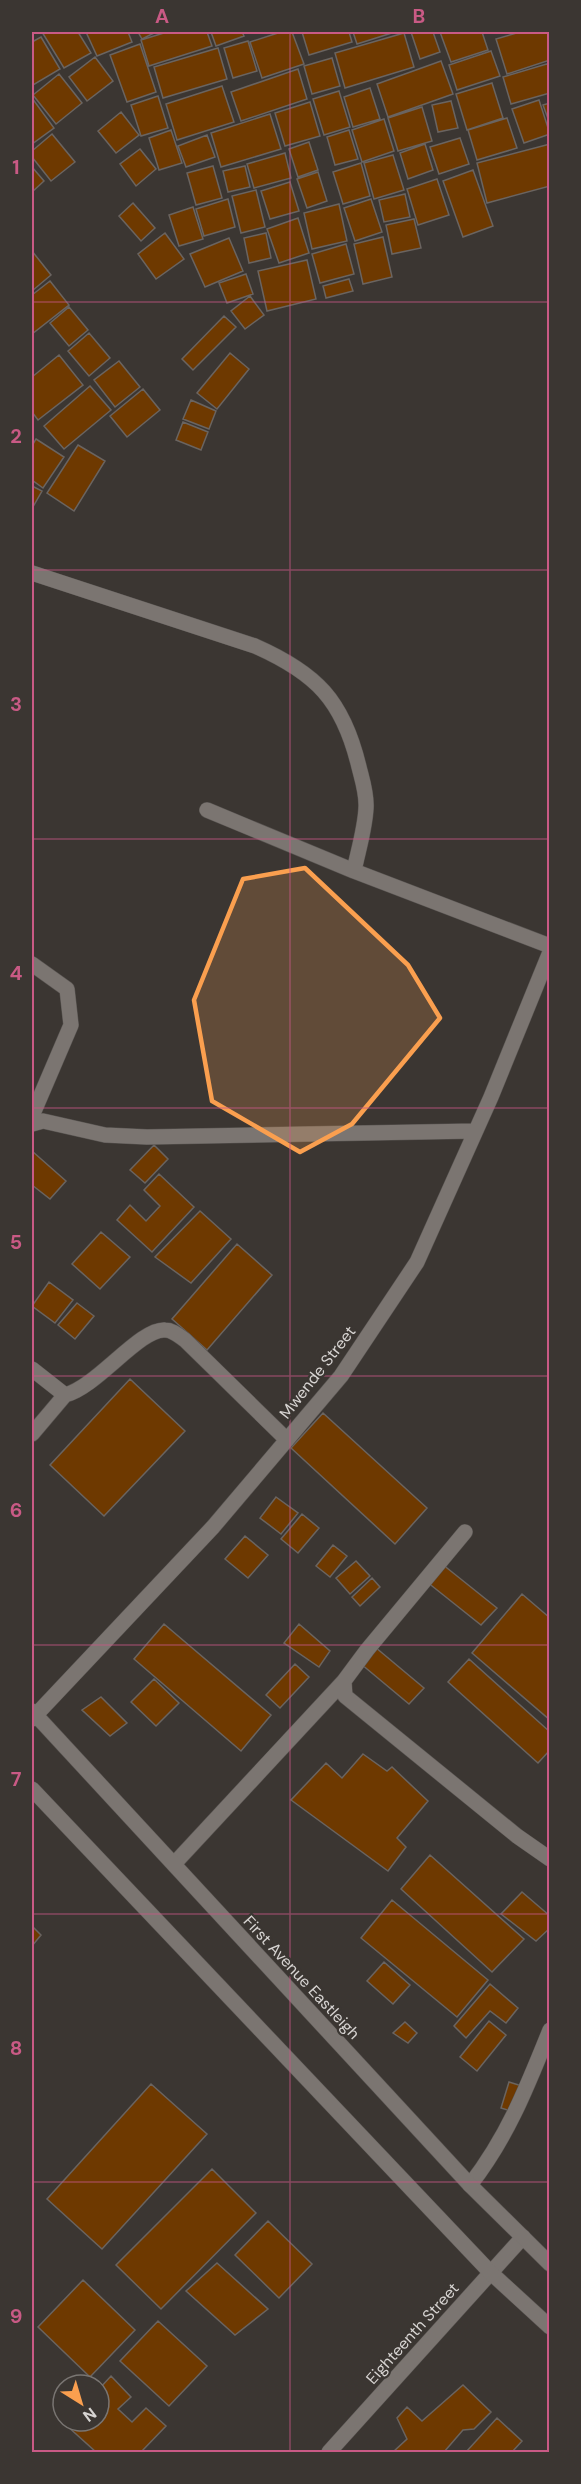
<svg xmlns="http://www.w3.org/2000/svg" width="581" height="2484" font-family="'DM Sans',sans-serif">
<rect width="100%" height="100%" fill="#3b3632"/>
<path fill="#6e3900" stroke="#6a6460" stroke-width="1.5" d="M 42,32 L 78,32 L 91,53 L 64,68 Z
M 86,32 L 128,32 L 132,42 L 97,56 Z
M 138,32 L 156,32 L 142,39 Z
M 167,32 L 207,32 L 212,46 L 149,66 L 141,40 Z
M 211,32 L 242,32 L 244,36 L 216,46 Z
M 281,32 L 292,32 L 304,64 L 262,78 L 250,42 Z
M 302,32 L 349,32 L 352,42 L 309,55 Z
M 353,32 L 395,32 L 357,44 Z
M 411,32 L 433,32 L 440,52 L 420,59 Z
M 440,32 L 482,32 L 488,50 L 451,62 Z
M 520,32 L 550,32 L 550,60 L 507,74 L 496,39 Z
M 404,33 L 414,67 L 345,88 L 335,53 Z
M 41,37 L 60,69 L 33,85 L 32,42 Z
M 248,41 L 257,71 L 233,78 L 224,48 Z
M 140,44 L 156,92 L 127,102 L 110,55 Z
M 218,48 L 227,79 L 163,98 L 154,67 Z
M 491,51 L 500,76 L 457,90 L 449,65 Z
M 95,57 L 113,81 L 87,101 L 69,77 Z
M 332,58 L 340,86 L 312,94 L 304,66 Z
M 441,61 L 453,94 L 388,117 L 377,84 Z
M 550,63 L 550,93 L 511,104 L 503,77 Z
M 298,69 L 307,99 L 241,121 L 231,92 Z
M 59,74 L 82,103 L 56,124 L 33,95 Z
M 492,83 L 503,118 L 467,130 L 456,94 Z
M 222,86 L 234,122 L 177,140 L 166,104 Z
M 370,88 L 380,119 L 353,127 L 344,97 Z
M 339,91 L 350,127 L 324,135 L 313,99 Z
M 158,96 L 168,128 L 141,136 L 131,105 Z
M 32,98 L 54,128 L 32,144 Z
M 539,100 L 550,134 L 524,143 L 512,109 Z
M 451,101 L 458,128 L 438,132 L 432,105 Z
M 310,102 L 320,136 L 285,146 L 275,113 Z
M 550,103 L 550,124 L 543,105 Z
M 422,107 L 432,141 L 398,151 L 388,118 Z
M 121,112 L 139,135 L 116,153 L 98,131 Z
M 270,114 L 281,149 L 221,167 L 211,133 Z
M 507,118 L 517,148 L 477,160 L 468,130 Z
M 384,119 L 394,151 L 362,162 L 352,130 Z
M 171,130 L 182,163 L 159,170 L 149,138 Z
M 349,130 L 358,159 L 335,165 L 327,137 Z
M 52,134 L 75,162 L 51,181 L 32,157 L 32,151 Z
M 207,135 L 215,157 L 186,167 L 178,146 Z
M 460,138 L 469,164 L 439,174 L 430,147 Z
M 309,142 L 318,170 L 298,177 L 289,149 Z
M 425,144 L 433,170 L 408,179 L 400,153 Z
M 550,144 L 550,186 L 487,203 L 477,163 Z
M 140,149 L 156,169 L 136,186 L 120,164 Z
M 285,153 L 291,178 L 254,188 L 247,164 Z
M 393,155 L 404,190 L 374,199 L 364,163 Z
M 361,163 L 370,196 L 343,204 L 333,172 Z
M 213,166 L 222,198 L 196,205 L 187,173 Z
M 245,166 L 250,187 L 228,192 L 223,171 Z
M 32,167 L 44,181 L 32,192 Z
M 473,170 L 493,226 L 463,237 L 443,181 Z
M 318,172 L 327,201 L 307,208 L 297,179 Z
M 437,179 L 449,215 L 418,225 L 407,189 Z
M 290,182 L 299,211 L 270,219 L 261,191 Z
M 256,190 L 265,227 L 241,233 L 232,196 Z
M 405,194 L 410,217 L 384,222 L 379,200 Z
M 228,199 L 235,227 L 204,236 L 196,209 Z
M 371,199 L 382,232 L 355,241 L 344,208 Z
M 133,203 L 155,228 L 141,241 L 119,216 Z
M 339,204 L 347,241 L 312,249 L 304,213 Z
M 193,207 L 203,239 L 179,246 L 169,215 Z
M 298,218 L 309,253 L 279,263 L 267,229 Z
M 414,219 L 421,248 L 392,254 L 386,225 Z
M 165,233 L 184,259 L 156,279 L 138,254 Z
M 266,233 L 271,258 L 249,263 L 244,238 Z
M 383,237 L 392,277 L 363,284 L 354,244 Z
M 229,238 L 243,271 L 205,287 L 190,254 Z
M 346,244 L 354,274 L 320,283 L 312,254 Z
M 32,251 L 51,275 L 32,291 Z
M 307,260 L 316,299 L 267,311 L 258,271 Z
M 246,274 L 253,294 L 227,303 L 219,283 Z
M 349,279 L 353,291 L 326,298 L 323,286 Z
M 50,281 L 69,305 L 32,334 L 32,295 Z
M 250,296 L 264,315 L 245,329 L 231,311 Z
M 69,307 L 88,330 L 69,346 L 50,323 Z
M 224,316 L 236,327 L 193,370 L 182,359 Z
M 89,333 L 110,358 L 89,376 L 68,351 Z
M 230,353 L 249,369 L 217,409 L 197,393 Z
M 59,355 L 83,385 L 38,420 L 32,412 L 32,377 Z
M 119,361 L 140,387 L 115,407 L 94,380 Z
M 90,386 L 111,410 L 64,449 L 44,426 Z
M 143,389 L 160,410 L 127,437 L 110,416 Z
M 191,400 L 216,411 L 209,429 L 183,419 Z
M 183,422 L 208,432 L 201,450 L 176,440 Z
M 36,439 L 64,457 L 43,488 L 32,480 L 32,446 Z
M 78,445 L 105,461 L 74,511 L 47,493 Z
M 32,486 L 42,491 L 34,505 L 32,503 Z
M 154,1145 L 168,1159 L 145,1183 L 130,1170 Z
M 32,1151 L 66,1181 L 50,1199 L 32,1185 Z
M 159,1174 L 194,1207 L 152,1252 L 117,1220 L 130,1205 L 146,1221 L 160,1206 L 144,1190 Z
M 200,1211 L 231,1239 L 191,1283 L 155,1257 Z
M 101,1232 L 130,1257 L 100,1289 L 72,1264 Z
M 237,1244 L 272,1275 L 207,1350 L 172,1319 Z
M 49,1282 L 73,1300 L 55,1323 L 32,1306 Z
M 77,1303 L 94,1316 L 75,1339 L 58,1325 Z
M 130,1379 L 185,1431 L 104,1516 L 50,1465 Z
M 323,1413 L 427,1508 L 395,1544 L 291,1448 Z
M 276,1497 L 298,1513 L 281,1534 L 260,1518 Z
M 302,1514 L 319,1528 L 298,1553 L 281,1539 Z
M 245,1536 L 268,1555 L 248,1578 L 225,1559 Z
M 333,1545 L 347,1556 L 330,1577 L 316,1566 Z
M 356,1561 L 370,1576 L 350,1594 L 336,1578 Z
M 442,1564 L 497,1608 L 481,1625 L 427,1582 Z
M 372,1578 L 380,1587 L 360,1606 L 352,1597 Z
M 522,1594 L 550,1618 L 550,1720 L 472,1653 Z
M 164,1624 L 271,1715 L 241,1751 L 134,1659 Z
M 299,1624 L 330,1651 L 319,1667 L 284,1643 Z
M 375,1647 L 424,1688 L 409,1704 L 361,1664 Z
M 469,1659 L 550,1732 L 550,1750 L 538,1763 L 448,1682 Z
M 295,1664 L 309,1677 L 280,1708 L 266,1695 Z
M 154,1679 L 179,1703 L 156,1726 L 131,1702 Z
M 101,1697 L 127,1723 L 110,1736 L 82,1710 Z
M 363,1754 L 387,1771 L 392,1767 L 428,1801 L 397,1838 L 406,1847 L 388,1871 L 291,1800 L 326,1763 L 342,1778 Z
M 430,1855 L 524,1939 L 492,1972 L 401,1889 Z
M 522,1892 L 550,1916 L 550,1928 L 536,1941 L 501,1914 Z
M 392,1900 L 488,1980 L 457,2017 L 361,1938 Z
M 32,1926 L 41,1935 L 32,1946 Z
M 384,1962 L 410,1985 L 393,2004 L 367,1981 Z
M 490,1984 L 518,2008 L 506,2023 L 490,2011 L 466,2038 L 454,2026 Z
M 489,2021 L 506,2035 L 477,2071 L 460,2057 Z
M 405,2022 L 417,2033 L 408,2043 L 393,2033 Z
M 509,2082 L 522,2086 L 514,2112 L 501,2108 Z
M 151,2084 L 207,2134 L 102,2249 L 47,2199 Z
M 212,2169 L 256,2213 L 161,2309 L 116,2265 Z
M 268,2221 L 312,2264 L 279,2298 L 235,2255 Z
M 217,2263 L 268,2309 L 235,2335 L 186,2291 Z
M 83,2280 L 135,2330 L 90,2377 L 38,2327 Z
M 158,2321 L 207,2366 L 169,2406 L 120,2361 Z
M 111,2376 L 131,2397 L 118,2409 L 132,2422 L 146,2408 L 166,2426 L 141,2452 L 96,2452 L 66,2425 L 70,2421 L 99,2421 L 99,2389 Z
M 463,2385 L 491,2412 L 474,2429 L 463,2430 L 444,2452 L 393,2452 L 407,2439 L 397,2418 L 407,2407 L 422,2421 Z
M 497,2418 L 522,2441 L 512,2452 L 466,2452 Z"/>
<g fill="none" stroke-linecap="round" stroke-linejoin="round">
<g stroke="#585451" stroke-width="16">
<path id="street" d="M 32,573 L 255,646 C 316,673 343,700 359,767 C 362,779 367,794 366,808 C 365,829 358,851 354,871
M 207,810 L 354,871 L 550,946
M 32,964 L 67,989 L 71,1025 L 32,1116
M 32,1124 L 43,1121 L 105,1135 L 147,1137 L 475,1131
M 32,1369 L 65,1395 C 97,1387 140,1328 165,1330 C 173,1330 179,1336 185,1340 L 287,1440
M 32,1434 L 65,1395
M 465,1532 L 367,1650 L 344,1681 L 345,1696 L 517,1836 L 550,1859
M 32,1719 L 213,1527 L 341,1376 L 417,1262 L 491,1097 L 550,952
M 174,1864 L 344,1681
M 470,2185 C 508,2136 527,2087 550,2030
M 329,2452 L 523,2237"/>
</g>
<g stroke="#585451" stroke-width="16">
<path id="secondary" d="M 32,1711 L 470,2185 L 550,2264
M 32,1789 L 490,2272 L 550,2327"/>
</g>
<use href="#street" stroke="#7b7571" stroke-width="15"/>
<use href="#secondary" stroke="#7b7571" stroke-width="15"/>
</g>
<path fill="#fa9f4f" fill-opacity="0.2" stroke="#fa9f4f" stroke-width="4.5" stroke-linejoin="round" d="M 305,868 L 408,965 L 440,1018 L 352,1124 L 300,1152 L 212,1101 L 194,1000 L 243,879 Z"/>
<path fill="none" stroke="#c95a85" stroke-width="1.5" stroke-opacity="0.55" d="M 290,32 L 290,2452M 32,302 L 550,302M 32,570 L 550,570M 32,839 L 550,839M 32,1108 L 550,1108M 32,1376 L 550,1376M 32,1645 L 550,1645M 32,1914 L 550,1914M 32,2182 L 550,2182"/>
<g text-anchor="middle" stroke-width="4.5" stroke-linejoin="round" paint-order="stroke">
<g font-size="16" fill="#d7d4d2" stroke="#3b3632">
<text transform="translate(317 1372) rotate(-52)" y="6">Mwende Street</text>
<text transform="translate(302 1977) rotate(47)" y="6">First Avenue Eastleigh</text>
<text transform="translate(412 2333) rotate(-48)" y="6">Eighteenth Street</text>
</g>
</g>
<rect width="581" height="2484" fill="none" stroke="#3b3632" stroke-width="66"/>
<g transform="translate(81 2403) rotate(143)"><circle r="28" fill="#3b3632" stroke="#797572" stroke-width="1.5"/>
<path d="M0-4.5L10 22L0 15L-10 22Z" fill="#fa9f4f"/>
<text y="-9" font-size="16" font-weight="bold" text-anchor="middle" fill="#d7d4d2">N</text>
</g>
<rect x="33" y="33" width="515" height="2418" fill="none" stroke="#c95a85" stroke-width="2"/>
<g font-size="20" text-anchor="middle" font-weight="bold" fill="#c95a85">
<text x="162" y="23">A</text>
<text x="419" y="23">B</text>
<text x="16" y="174">1</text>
<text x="16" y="443">2</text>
<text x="16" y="711">3</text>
<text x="16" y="980">4</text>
<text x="16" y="1249">5</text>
<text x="16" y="1517">6</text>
<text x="16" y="1786">7</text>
<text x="16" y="2055">8</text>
<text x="16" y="2323">9</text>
</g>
</svg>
